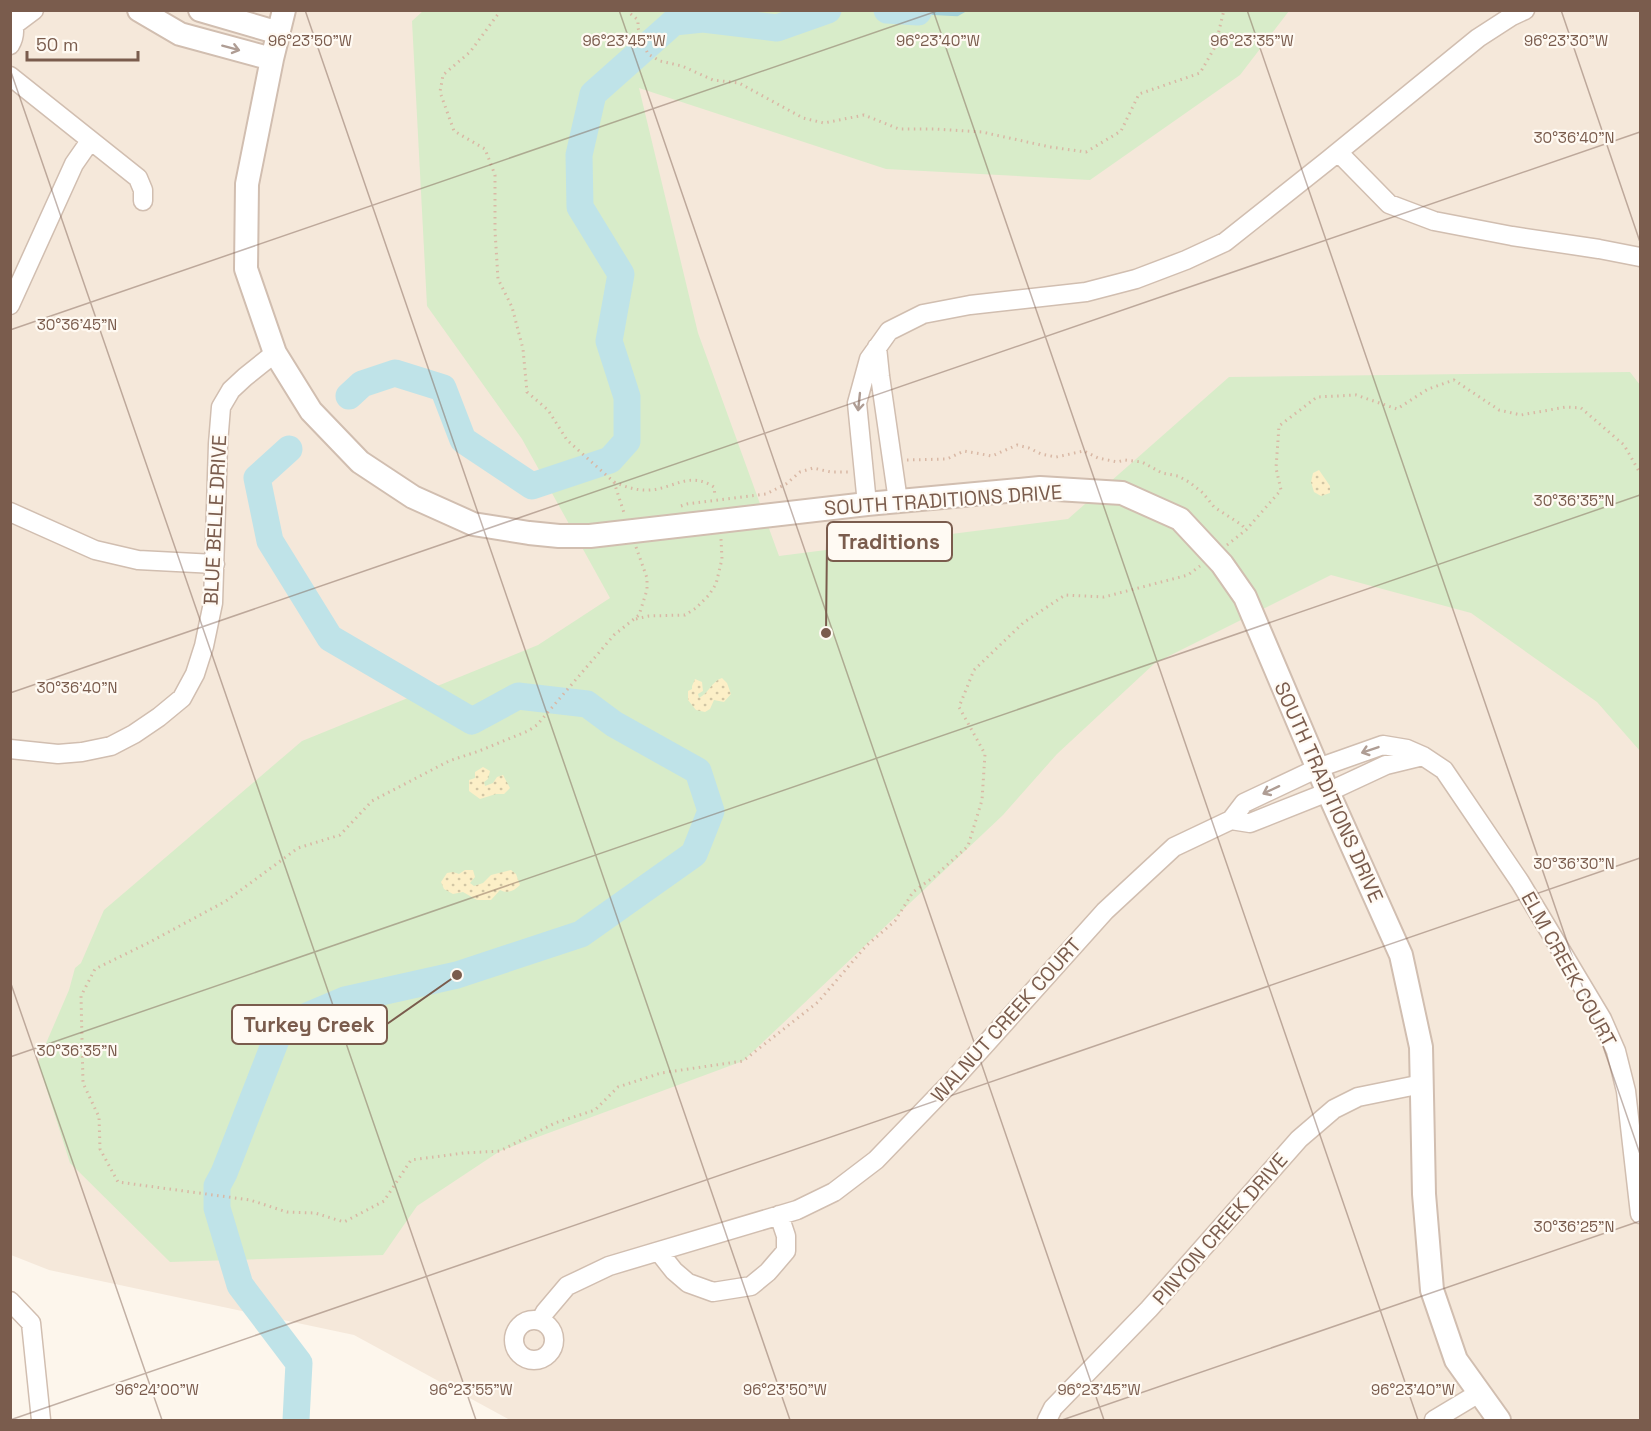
<svg xmlns="http://www.w3.org/2000/svg" width="1651" height="1431" font-family="'Space Grotesk',sans-serif">
<defs>
<pattern id="sand-dots" width="8" height="8" patternUnits="userSpaceOnUse" patternTransform="scale(1.5)"><rect width="8" height="8" fill="#fcefc7"/><path d="M2 2h.1M6 6h.1" fill="none" stroke="#d1c5a4" stroke-width="1.8" stroke-linecap="round"/></pattern>
</defs>
<rect width="100%" height="100%" fill="#fdf6ec"/>
<path fill="#f5e8da" d="M 10,11 L 1640,11 L 1640,1420 L 510,1420 L 354,1335 L 49,1270 L 11,1255 Z"/>
<path fill="#d8ecc9" d="M 423,11 L 1289,11 L 1240,75 L 1090,180 L 886,169 L 639,88 L 698,333 L 779,556 L 1068,519 L 1229,377 L 1630,372 L 1640,385 L 1640,751 L 1597,702 L 1471,613 L 1331,575 L 1155,663 L 1057,754 L 1003,815 L 743,1061 L 500,1151 L 417,1206 L 383,1255 L 170,1262 L 70,1163 L 38,1062 L 69,990 L 75,968 L 81,963 L 104,910 L 302,741 L 538,645 L 610,598 L 522,439 L 427,306 L 412,21 Z"/>
<path fill="url(#sand-dots)" d="M 1319,470 L 1330,486 L 1330,493 L 1321,496 L 1314,492 L 1311,482 L 1313,473 Z
M 722,678 L 727,683 L 731,694 L 724,702 L 714,700 L 710,709 L 705,712 L 696,710 L 688,700 L 688,691 L 692,689 L 692,686 L 695,679 L 702,682 L 703,691 L 698,694 L 699,698 C 709,693 712,681 722,678 Z
M 483,767 L 490,771 L 488,779 L 484,782 L 485,786 L 493,783 L 497,777 L 503,775 L 510,788 L 504,794 L 496,794 L 480,799 L 469,791 L 469,780 L 475,778 L 475,772 Z
M 465,870 L 473,870 L 475,877 L 470,883 L 474,886 L 483,883 L 491,875 L 511,870 L 516,874 L 520,885 C 514,891 508,894 500,890 L 491,900 L 477,900 L 463,892 L 453,894 L 444,889 L 441,882 L 447,873 L 453,872 L 459,874 Z"/>
<g fill="none" stroke-linecap="round" stroke-linejoin="round">
<path stroke="#a5d3da" stroke-width="4.5" d="M 918,12 L 957,14 L 964,10"/>
<path stroke="#bfe3e8" stroke-width="27" d="M 887,10 L 918,12 L 919,10
M 349,396 L 362,384 L 395,373 L 443,388 L 463,440 L 532,486 L 610,460 L 627,441 L 627,397 L 609,341 L 621,274 L 580,207 L 579,155 L 593,94 L 674,22 L 703,19 L 777,28 L 828,10
M 289,449 L 257,478 L 270,541 L 330,638 L 472,721 L 518,696 L 587,704 L 614,724 L 698,771 L 711,811 L 694,854 L 581,934 L 457,975 L 345,1000 L 281,1027 L 224,1173 L 217,1186 L 217,1208 L 240,1285 L 299,1363 L 296,1420"/>
<g stroke="#d1beb0" stroke-width="21">
<path id="minor" d="M 10,16 C 15,26 16,35 10,45
M 14,25 L 34,10
M 10,76 L 138,178 L 143,190 L 143,201
M 1338,152 L 1389,204 L 1434,221 L 1512,236 L 1599,249 L 1640,257
M 10,305 L 74,164 L 90,141
M 877,347 L 880,376 L 898,501
M 867,504 L 857,403 L 869,359 L 889,331 L 923,314 L 970,305 L 1086,292 L 1136,279 L 1186,260 L 1225,242 L 1327,161 L 1478,38 L 1512,16 L 1525,10
M 10,512 L 95,550 L 138,560 L 215,564
M 10,749 L 58,754 L 82,752 L 111,746 L 134,734 L 159,717 L 182,698 L 195,674 L 204,646 L 213,603 L 218,444 L 221,407 L 231,390 L 245,377 L 275,353
M 1231,820 L 1250,823 L 1328,792 L 1386,765 L 1423,756
M 659,1252 L 674,1271 L 688,1283 L 713,1292 L 751,1286 L 768,1272 L 786,1251 L 786,1236 L 779,1215
M 10,1301 L 31,1323 L 41,1420
M514 1340a20 20 0 1 1 40 0a20 20 0 1 1-40 0Z
M 540,1321 L 545,1312 L 567,1286 L 609,1266 L 797,1210 L 834,1192 L 876,1160 L 956,1077 L 1105,911 L 1174,847 L 1231,820 L 1244,803 L 1318,768 L 1383,745 L 1407,749 L 1423,756 L 1444,770 L 1520,882 L 1602,1019 L 1616,1051 L 1626,1091 L 1640,1214
M 1047,1420 L 1053,1408 L 1149,1309 L 1299,1139 L 1334,1109 L 1358,1097 L 1422,1084
M 1434,1420 L 1479,1393"/>
</g>
<g stroke="#d1beb0" stroke-width="26">
<path id="tertiary" d="M 139,10 L 180,34 L 272,59
M 200,10 L 279,33
M 284,10 L 272,59 L 247,184 L 246,269 L 275,353 L 311,411 L 360,462 L 413,497 L 473,524 L 529,533 L 559,536 L 590,536 L 867,504 L 1040,488 L 1122,493 L 1180,519 L 1222,564 L 1245,597 L 1324,783 L 1401,955 L 1421,1047 L 1424,1194 L 1432,1290 L 1456,1360 L 1499,1420"/>
</g>
<path stroke="#d9b8a5" stroke-width="3" stroke-dasharray="1.5 4.5" stroke-linecap="butt" d="M 501,10 L 470,52 L 443,75 L 440,92 L 454,131 L 485,149 L 495,175 L 495,231 L 498,279 L 512,307 L 523,349 L 527,392 L 548,410 L 567,440 L 614,482 L 625,516
M 626,10 L 638,20 L 638,28 L 643,43 L 648,54 L 660,61 L 682,66 L 713,80 L 739,83 L 803,118 L 824,123 L 864,115 L 899,129 L 934,129 L 982,132 L 1050,147 L 1086,152 L 1121,131 L 1139,94 L 1200,73 L 1215,47 L 1224,10
M 907,460 L 947,459 L 964,451 L 992,456 L 1017,445 L 1029,448 L 1041,454 L 1056,457 L 1084,451 L 1098,458 L 1117,462 L 1125,460 L 1142,462 L 1162,473 L 1178,476 L 1189,482 L 1203,493 L 1214,507 L 1242,525 L 1246,530
M 614,482 C 626,487 637,491 650,490 C 675,488 689,471 714,487 L 715,496
M 681,506 L 687,504 L 766,494 L 786,484 L 800,472 L 813,468 L 831,472 L 848,472
M 1227,545 L 1246,530 L 1281,490 L 1276,468 L 1279,426 L 1317,397 L 1356,395 L 1397,409 L 1428,389 L 1454,380 L 1499,410 L 1521,415 L 1566,407 L 1581,408 L 1624,445 L 1640,473
M 636,547 L 647,578 L 647,590 L 639,615 L 614,635 L 537,725 L 528,731 L 479,751 L 449,761 L 372,801 L 340,835 L 298,848 L 226,901 L 150,942 L 95,969 L 81,996 L 83,1083 L 99,1117 L 100,1149 L 118,1182 L 250,1200 L 287,1212 L 315,1213 L 344,1222 L 384,1201 L 411,1160 L 464,1153 L 500,1151 L 555,1123 L 595,1110 L 618,1087 L 661,1073 L 743,1061 L 818,1002 L 866,946 L 895,921 L 913,892 L 935,876 L 968,846 L 982,800 L 985,754 L 959,707 L 974,670 L 1023,623 L 1065,595 L 1104,597 L 1188,575 L 1200,566
M 636,619 L 649,616 L 685,615 L 696,608 L 709,595 L 716,584 L 722,559 L 721,539"/>
<use href="#minor" stroke="#fff" stroke-width="18"/>
<use href="#tertiary" stroke="#fff" stroke-width="22"/>
</g>
<defs><path id="oneway-shaft" d="M-6 0H5M1.5-3L5.5 0L1.5 3" fill="none" stroke-width="1.6" stroke-linecap="round" stroke-linejoin="round" transform="scale(1.5)"/></defs>
<g stroke="#af9d94">
<use href="#oneway-shaft" transform="translate(231 48) rotate(15)"/>
<use href="#oneway-shaft" transform="translate(859 402) rotate(96)"/>
<use href="#oneway-shaft" transform="translate(1370 750) rotate(161)"/>
<use href="#oneway-shaft" transform="translate(1271 790) rotate(155)"/>
</g>
<path fill="none" stroke="#7a5c4d" stroke-width="1.5" stroke-opacity="0.45" d="M 305,10 L 790,1420M 619,10 L 1104,1420M 933,10 L 1418,1420M 1247,10 L 1640,1154M 1561,10 L 1640,242M 10,69 L 476,1420M 10,330 L 940,10M 10,693 L 1640,132M 10,981 L 162,1420M 10,1057 L 1640,495M 10,1420 L 1640,858M 1062,1420 L 1640,1221"/>
<g text-anchor="middle" stroke-width="4.5" stroke-linejoin="round" paint-order="stroke">
<g font-size="20" fill="#7a5c4d" stroke="#fffaf3">
<text transform="translate(943 500) rotate(-4)" y="7">SOUTH TRADITIONS DRIVE</text>
<text transform="translate(215 520) rotate(-87)" y="7">BLUE BELLE DRIVE</text>
<text transform="translate(1329 792) rotate(66)" y="7">SOUTH TRADITIONS DRIVE</text>
<text transform="translate(1569 969) rotate(61)" y="7">ELM CREEK COURT</text>
<text transform="translate(1006 1020) rotate(-48)" y="7">WALNUT CREEK COURT</text>
<text transform="translate(1220 1229) rotate(-49)" y="7">PINYON CREEK DRIVE</text>
</g>
</g>
<g font-size="15" text-anchor="middle" fill="#7a5c4d" stroke="#fffaf3" stroke-width="4.5" stroke-linejoin="round" paint-order="stroke">
<text x="310" y="46">96°23'50"W</text>
<text x="624" y="46">96°23'45"W</text>
<text x="938" y="46">96°23'40"W</text>
<text x="1252" y="46">96°23'35"W</text>
<text x="1566" y="46">96°23'30"W</text>
<text x="1574" y="143">30°36'40"N</text>
<text x="77" y="330">30°36'45"N</text>
<text x="1574" y="506">30°36'35"N</text>
<text x="77" y="693">30°36'40"N</text>
<text x="1574" y="869">30°36'30"N</text>
<text x="77" y="1056">30°36'35"N</text>
<text x="1574" y="1232">30°36'25"N</text>
<text x="157" y="1395">96°24'00"W</text>
<text x="471" y="1395">96°23'55"W</text>
<text x="785" y="1395">96°23'50"W</text>
<text x="1099" y="1395">96°23'45"W</text>
<text x="1413" y="1395">96°23'40"W</text>
</g>
<path fill="none" stroke="#7a5c4d" stroke-width="2" d="M826 633L827 542M457 975L387 1024"/>
<g fill="#7a5c4d" stroke="#fffaf3" stroke-width="2">
<circle cx="826" cy="633" r="6"/>
<circle cx="457" cy="975" r="6"/>
</g>
<g fill="#fffaf3" stroke="#7a5c4d" stroke-width="2">
<rect x="827" y="522" width="125" height="39" rx="6"/>
<rect x="232" y="1005" width="155" height="39" rx="6"/>
</g>
<g font-size="21" text-anchor="middle" font-weight="bold" fill="#7a5c4d">
<text x="889" y="549">Traditions</text>
<text x="309" y="1032">Turkey Creek</text>
</g>
<rect width="1651" height="1431" fill="none" stroke="#7a5c4d" stroke-width="24"/>
<path d="M27 51v9h111v-9" fill="none" stroke="#7a5c4d" stroke-width="3"/>
<text x="36" y="51" font-size="18" fill="#7a5c4d" stroke="#fffaf3" stroke-width="4.5" paint-order="stroke">50 m</text>
</svg>
